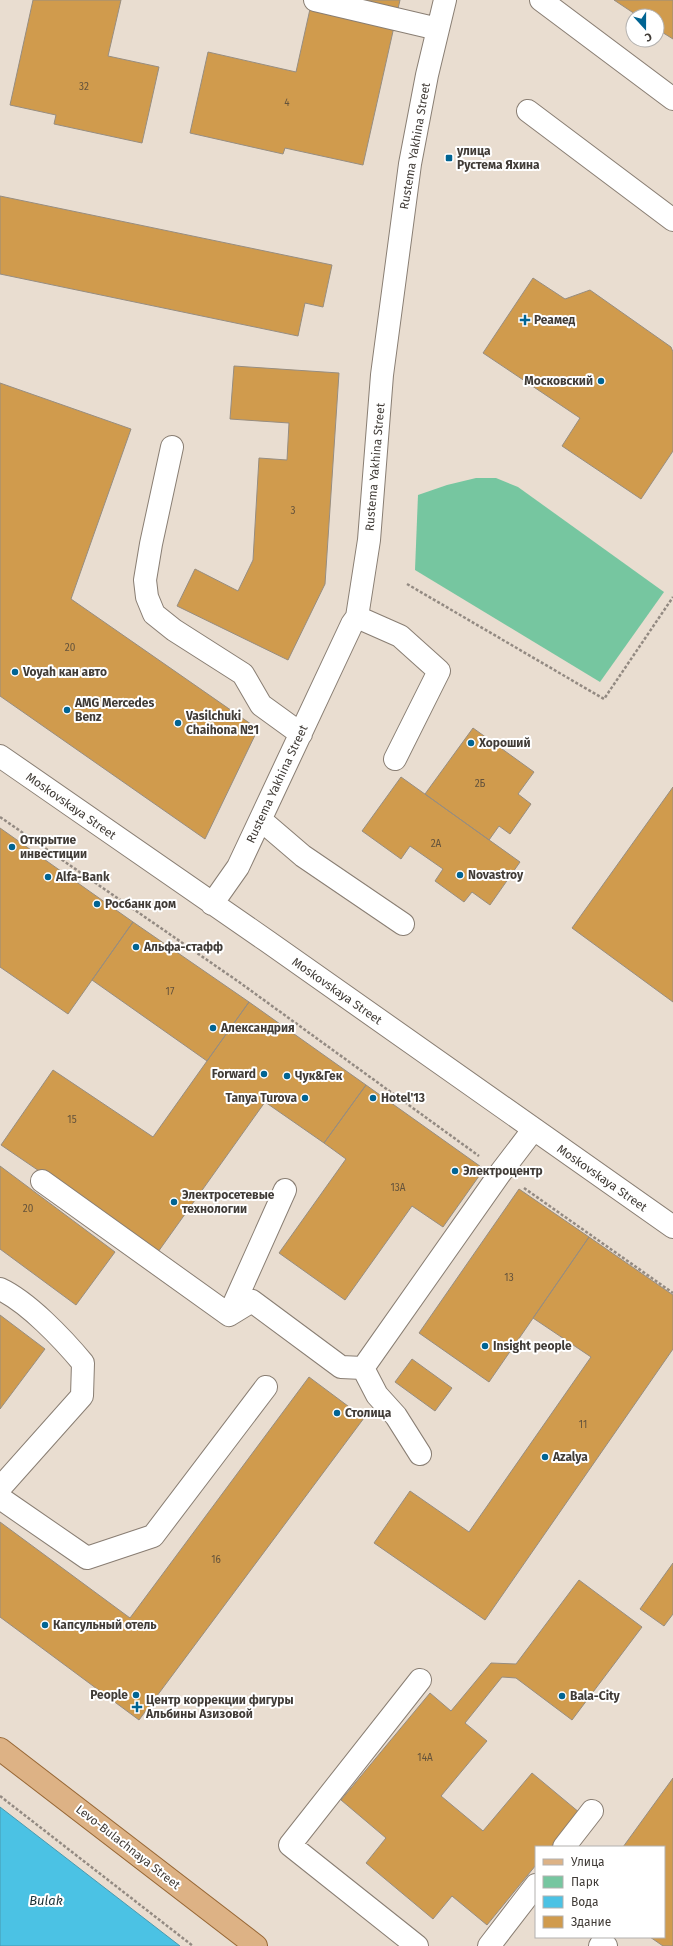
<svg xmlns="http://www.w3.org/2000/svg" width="673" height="1946" font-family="'Fira Sans',sans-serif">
<rect width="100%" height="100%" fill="#e9ddd0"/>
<path fill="#76c6a0" d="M 476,478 L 496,478 L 518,487 L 664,592 L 600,682 L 415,570 L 418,495 L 447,485 Z"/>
<path fill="#4bc2e4" stroke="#489ab0" d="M 0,1807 L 180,1946 L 0,1946 Z"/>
<path fill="#d09b4d" stroke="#978d80" d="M 33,0 L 121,0 L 108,56 L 159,67 L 142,143 L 54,124 L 56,115 L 10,105 Z
M 312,0 L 400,0 L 363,165 L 285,148 L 283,154 L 190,133 L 208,52 L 296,72 Z
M 614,0 L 673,0 L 673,39 L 657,29 L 657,16 L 638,16 Z
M 0,196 L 332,265 L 323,307 L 305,303 L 298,336 L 0,274 Z
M 533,278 L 565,299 L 590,290 L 671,347 L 673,352 L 673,451 L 641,499 L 562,446 L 580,418 L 483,353 Z
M 234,366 L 339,373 L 325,584 L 288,660 L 177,606 L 195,569 L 238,591 L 253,560 L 259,458 L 287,460 L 289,423 L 230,419 Z
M 0,383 L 131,429 L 71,599 L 258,729 L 205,839 L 0,696 Z
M 473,728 L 534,772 L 518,794 L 531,804 L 510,834 L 499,826 L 489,840 L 425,794 Z
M 401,777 L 520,862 L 490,905 L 472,892 L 464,902 L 435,881 L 443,869 L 410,846 L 401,859 L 362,831 Z
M 673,787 L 673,1002 L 572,928 Z
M 0,828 L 133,922 L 68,1014 L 0,967 Z
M 133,922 L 249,1002 L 207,1061 L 92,980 Z
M 249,1002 L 366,1085 L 324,1143 L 265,1102 L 158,1252 L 1,1145 L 53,1070 L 153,1137 Z
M 366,1085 L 484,1169 L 443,1227 L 412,1206 L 345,1300 L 279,1253 L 346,1159 L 324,1143 Z
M 0,1166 L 115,1252 L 76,1305 L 0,1249 Z
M 519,1189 L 589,1237 L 489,1382 L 419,1333 Z
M 589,1237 L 673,1295 L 673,1349 L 485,1620 L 374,1543 L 410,1491 L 469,1532 L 591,1357 L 533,1318 Z
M 0,1315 L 45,1349 L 0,1409 Z
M 412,1359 L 452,1388 L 435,1411 L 395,1382 Z
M 309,1377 L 364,1418 L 139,1720 L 0,1617 L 0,1522 L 130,1618 Z
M 673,1563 L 673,1614 L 664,1626 L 640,1609 Z
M 579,1580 L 642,1627 L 572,1720 L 516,1678 L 502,1677 L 465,1723 L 487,1741 L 441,1796 L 483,1831 L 532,1773 L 580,1813 L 551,1847 L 536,1847 L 536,1865 L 487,1925 L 452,1896 L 433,1919 L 366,1863 L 386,1838 L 341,1800 L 430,1693 L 451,1711 L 491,1663 L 516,1664 Z
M 673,1778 L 673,1946 L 663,1946 L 650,1937 L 664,1937 L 664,1847 L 623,1847 Z"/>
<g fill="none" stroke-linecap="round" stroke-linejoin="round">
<g stroke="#897e73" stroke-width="24">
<path id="minor" d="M 315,0 L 438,29
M 541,0 L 673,99
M 528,111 L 673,220
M 172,447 L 151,544 L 145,580 L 147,597 L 154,614 L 174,630 L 243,674 L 261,705 L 301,734
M 357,617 L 400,636 L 439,671 L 395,759
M 0,756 L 267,941 L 673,1227
M 261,820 L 303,856 L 403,924
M 212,904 L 238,867 L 352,624 L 357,617 L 369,540 L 382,375 L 410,164 L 427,75 L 445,0
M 42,1181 L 229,1315 L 252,1301 L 341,1367 L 363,1368 L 501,1172 L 533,1130
M 0,1289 C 28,1302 63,1339 83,1363 L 82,1396 L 0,1488
M 229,1315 L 285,1190
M 363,1368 L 377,1395 L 396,1416 L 420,1454
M 0,1498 L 87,1558 L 153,1536 L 266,1387
M 564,1847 L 592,1811
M 417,1946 L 290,1845 L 420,1680
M 489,1946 L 536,1885
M 600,1946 L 602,1943 L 606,1946"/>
</g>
<g stroke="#976735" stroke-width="24">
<path id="major" d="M 0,1749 L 256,1946"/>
</g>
<path stroke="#938a82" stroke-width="2.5" stroke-dasharray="3 2" stroke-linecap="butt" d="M 407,584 L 604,699 L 673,597
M 0,817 L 239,982 L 479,1156
M 524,1188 L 673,1293
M 0,1796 L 193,1946"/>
<use href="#minor" stroke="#fff" stroke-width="22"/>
<use href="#major" stroke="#ddb285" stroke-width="22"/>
</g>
<g fill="#006493" stroke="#fff" stroke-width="1.5">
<rect x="445" y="154" width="8" height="8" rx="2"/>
<path d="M523 314h4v4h4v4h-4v4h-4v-4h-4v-4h4z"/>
<circle cx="601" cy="381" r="4"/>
<circle cx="15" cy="672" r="4"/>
<circle cx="67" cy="710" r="4"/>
<circle cx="178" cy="723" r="4"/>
<circle cx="471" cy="743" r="4"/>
<circle cx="12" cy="847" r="4"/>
<circle cx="460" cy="875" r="4"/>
<circle cx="48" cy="877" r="4"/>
<circle cx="97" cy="904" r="4"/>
<circle cx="136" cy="947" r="4"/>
<circle cx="213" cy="1028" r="4"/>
<circle cx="264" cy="1074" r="4"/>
<circle cx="287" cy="1076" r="4"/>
<circle cx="305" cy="1098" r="4"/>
<circle cx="373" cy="1098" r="4"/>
<circle cx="455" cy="1171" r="4"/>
<circle cx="174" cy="1202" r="4"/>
<circle cx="485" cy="1346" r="4"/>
<circle cx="337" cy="1413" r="4"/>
<circle cx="545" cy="1457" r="4"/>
<circle cx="45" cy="1625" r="4"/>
<circle cx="136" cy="1695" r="4"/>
<circle cx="562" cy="1696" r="4"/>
<path d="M135 1701h4v4h4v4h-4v4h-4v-4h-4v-4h4z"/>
</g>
<g text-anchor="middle" stroke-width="4" stroke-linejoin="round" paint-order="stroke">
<g font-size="10" fill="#64533c">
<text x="84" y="90">32</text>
<text x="287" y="106">4</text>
<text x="293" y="514">3</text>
<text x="70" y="651">20</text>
<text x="480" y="787">2Б</text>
<text x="436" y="847">2А</text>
<text x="170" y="995">17</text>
<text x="72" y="1123">15</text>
<text x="398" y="1191">13А</text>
<text x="28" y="1212">20</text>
<text x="509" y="1281">13</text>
<text x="583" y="1428">11</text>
<text x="216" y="1563">16</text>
<text x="425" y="1761">14А</text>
</g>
<g font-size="12" fill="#403b36" stroke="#fff">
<text transform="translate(415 146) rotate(-80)" y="4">Rustema Yakhina Street</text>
<text transform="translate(375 467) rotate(-85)" y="4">Rustema Yakhina Street</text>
<text transform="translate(277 784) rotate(-65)" y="4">Rustema Yakhina Street</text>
<text transform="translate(71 806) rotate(35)" y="4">Moskovskaya Street</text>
<text transform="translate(337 991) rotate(35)" y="4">Moskovskaya Street</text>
<text transform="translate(602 1178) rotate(35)" y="4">Moskovskaya Street</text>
<text transform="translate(128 1847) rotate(38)" y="4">Levo-Bulachnaya Street</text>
</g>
<g font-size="12" font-weight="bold" fill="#403b36" stroke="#fff" text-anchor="start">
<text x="457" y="155">улица<tspan x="457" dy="14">Рустема Яхина</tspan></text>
<text x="534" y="324">Реамед</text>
<text x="593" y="385" text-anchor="end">Московский</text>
<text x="23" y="676">Voyah кан авто</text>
<text x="75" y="707">AMG Mercedes<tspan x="75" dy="14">Benz</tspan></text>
<text x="186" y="720">Vasilchuki<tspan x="186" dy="14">Chaihona №1</tspan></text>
<text x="479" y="747">Хороший</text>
<text x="20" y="844">Открытие<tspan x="20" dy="14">инвестиции</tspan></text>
<text x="468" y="879">Novastroy</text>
<text x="56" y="881">Alfa-Bank</text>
<text x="105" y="908">Росбанк дом</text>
<text x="144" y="951">Альфа-стафф</text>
<text x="221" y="1032">Александрия</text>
<text x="256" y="1078" text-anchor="end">Forward</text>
<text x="295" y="1080">Чук&amp;Гек</text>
<text x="297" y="1102" text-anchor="end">Tanya Turova</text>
<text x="381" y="1102">Hotel'13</text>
<text x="463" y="1175">Электроцентр</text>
<text x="182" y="1199">Электросетевые<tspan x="182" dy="14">технологии</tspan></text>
<text x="493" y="1350">Insight people</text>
<text x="345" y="1417">Столица</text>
<text x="553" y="1461">Azalya</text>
<text x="53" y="1629">Капсульный отель</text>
<text x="128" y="1699" text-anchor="end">People</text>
<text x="570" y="1700">Bala-City</text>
<text x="146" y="1704">Центр коррекции фигуры<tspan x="146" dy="14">Альбины Азизовой</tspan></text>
</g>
<g font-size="13" font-style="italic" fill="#1b3036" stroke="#fff">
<text x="46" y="1905">Bulak</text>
</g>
</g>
<rect x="535" y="1846" width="130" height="92" fill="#ffffff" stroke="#b3b1af"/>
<rect x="543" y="1859" width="20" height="6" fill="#ddb285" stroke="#b3b1af"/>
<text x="571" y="1866" font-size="12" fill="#403b36">Улица</text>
<rect x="543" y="1876" width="20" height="12" fill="#76c6a0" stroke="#b3b1af"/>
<text x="571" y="1886" font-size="12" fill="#403b36">Парк</text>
<rect x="543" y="1896" width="20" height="12" fill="#4bc2e4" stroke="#b3b1af"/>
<text x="571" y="1906" font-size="12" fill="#403b36">Вода</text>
<rect x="543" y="1916" width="20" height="12" fill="#d09b4d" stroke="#b3b1af"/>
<text x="571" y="1926" font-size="12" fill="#403b36">Здание</text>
<g transform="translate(645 28) rotate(159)"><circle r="19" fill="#ffffff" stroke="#b3b1af"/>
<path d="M0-3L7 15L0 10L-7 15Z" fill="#006493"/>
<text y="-6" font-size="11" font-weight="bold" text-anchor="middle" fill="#403b36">С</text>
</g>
</svg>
